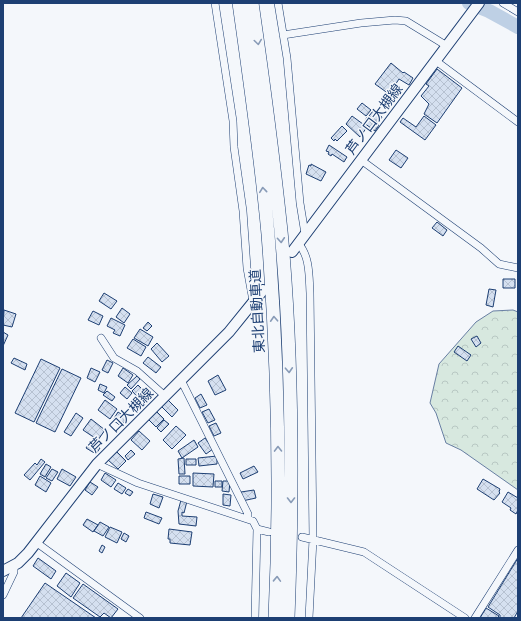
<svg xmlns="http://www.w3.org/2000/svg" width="521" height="621" font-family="Poppins,'Noto Sans JP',sans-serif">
<defs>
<pattern id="forest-crowns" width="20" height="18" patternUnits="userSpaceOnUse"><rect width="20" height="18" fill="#d7e8df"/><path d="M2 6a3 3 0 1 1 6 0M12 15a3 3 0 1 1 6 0" fill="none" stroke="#b8c8c3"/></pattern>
<pattern id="building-cross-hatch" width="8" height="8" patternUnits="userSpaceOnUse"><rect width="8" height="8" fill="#d5e0f0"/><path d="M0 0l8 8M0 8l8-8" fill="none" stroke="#b6c1d1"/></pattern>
</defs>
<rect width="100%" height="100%" fill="#f4f7fb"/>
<path fill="url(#forest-crowns)" stroke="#687fa3" d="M 513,310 L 518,312 L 518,490 L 461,450 L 446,443 L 436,413 L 430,403 L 439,364 L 476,322 L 493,311 Z"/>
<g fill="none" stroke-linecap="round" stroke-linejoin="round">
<path stroke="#bed0e5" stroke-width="14" d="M 469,3 L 489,11 L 518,27"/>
</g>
<path fill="url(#building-cross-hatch)" stroke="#1d3f73" d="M 391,63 L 403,73 L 404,72 L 413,78 L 409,85 L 399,79 L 389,94 L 375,84 Z
M 437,69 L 462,88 L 437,123 L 424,114 L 429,104 L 421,96 L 429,86 L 426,84 Z
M 362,103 L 371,110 L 366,116 L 357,109 Z
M 373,111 L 382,117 L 378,123 L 369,116 Z
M 352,116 L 367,127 L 360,137 L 346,124 Z
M 424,116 L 436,125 L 425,140 L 400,122 L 403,118 L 416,127 Z
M 367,117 L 379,125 L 375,131 L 364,123 Z
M 342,126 L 347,131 L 337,141 L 335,139 L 334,141 L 331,138 Z
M 329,145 L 347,157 L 344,162 L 332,154 L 331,156 L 328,154 L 329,152 L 326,151 Z
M 396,150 L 408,158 L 401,168 L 389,160 Z
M 311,164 L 326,172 L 321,181 L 306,174 L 309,165 L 311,166 Z
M 437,222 L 447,230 L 443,236 L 432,228 Z
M 503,279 L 515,279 L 515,288 L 503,288 Z
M 489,289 L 496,290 L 493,307 L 486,305 Z
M 104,293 L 117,301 L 111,309 L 99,301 Z
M 122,308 L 130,314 L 124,323 L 116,317 Z
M 4,310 L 16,314 L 12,327 L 3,325 Z
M 93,311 L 103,316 L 99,325 L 88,320 Z
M 111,318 L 125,325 L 120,336 L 113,333 L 115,330 L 107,326 Z
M 148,322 L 152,326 L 147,331 L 143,328 Z
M 140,329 L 153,337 L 148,346 L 134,338 Z
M 3,332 L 8,335 L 3,346 Z
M 477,336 L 481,343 L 476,347 L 471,339 Z
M 133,339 L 146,347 L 141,356 L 127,348 Z
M 157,343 L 169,356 L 162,362 L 151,349 Z
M 458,346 L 471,355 L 467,361 L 454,352 Z
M 148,357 L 161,367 L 156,373 L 143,363 Z
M 14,358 L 27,364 L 25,370 L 11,363 Z
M 41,359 L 60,368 L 34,422 L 15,413 Z
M 107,360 L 113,363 L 108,373 L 102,370 Z
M 91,368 L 100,372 L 95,382 L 87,378 Z
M 123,368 L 133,375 L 128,383 L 118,376 Z
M 62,369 L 81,378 L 55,432 L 36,423 Z
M 218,375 L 226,390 L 215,395 L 208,381 Z
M 137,376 L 140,379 L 131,389 L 127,385 Z
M 100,384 L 107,387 L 104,393 L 98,390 Z
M 138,385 L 151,398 L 145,405 L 132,391 Z
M 125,387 L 132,393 L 127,399 L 120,393 Z
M 107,391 L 115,397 L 112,401 L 103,395 Z
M 201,394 L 207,405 L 200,408 L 195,398 Z
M 167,399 L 178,410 L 172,417 L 161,406 Z
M 105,400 L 117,409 L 110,419 L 98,410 Z
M 209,409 L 215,420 L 208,423 L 202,412 Z
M 156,411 L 164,419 L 156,427 L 148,419 Z
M 118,412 L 127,418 L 121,426 L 113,420 Z
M 76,413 L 83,418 L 71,436 L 64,432 Z
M 91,419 L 105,430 L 98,440 L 83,430 Z
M 164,420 L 169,424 L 161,432 L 157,428 Z
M 216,423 L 221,433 L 214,436 L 209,426 Z
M 176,426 L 186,435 L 172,449 L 163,440 Z
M 139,431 L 150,441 L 142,450 L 131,440 Z
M 205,438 L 213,449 L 206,454 L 198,443 Z
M 194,440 L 198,447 L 182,458 L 178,451 Z
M 90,442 L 100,448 L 96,454 L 86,448 Z
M 115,450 L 126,461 L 118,469 L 107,459 Z
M 131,450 L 135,454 L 128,460 L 125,456 Z
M 217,456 L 217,464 L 199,466 L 198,458 Z
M 184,458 L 185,474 L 179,474 L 178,459 Z
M 41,459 L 45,462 L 30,480 L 24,475 L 35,463 L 37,465 Z
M 186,459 L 196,459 L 196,465 L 186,465 Z
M 46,464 L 51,467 L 45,477 L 40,474 Z
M 254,466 L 258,472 L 243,479 L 240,473 Z
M 52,469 L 58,472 L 52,481 L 46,478 Z
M 62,469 L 76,477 L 70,486 L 57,479 Z
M 105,473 L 116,480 L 111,487 L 101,480 Z
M 193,473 L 214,474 L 213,487 L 193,486 Z
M 40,476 L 51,483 L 46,492 L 35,485 Z
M 179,476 L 190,476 L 190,484 L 179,484 Z
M 483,479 L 500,489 L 499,492 L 500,493 L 494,500 L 477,489 Z
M 215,481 L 222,481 L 222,487 L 215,487 Z
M 223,481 L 230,481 L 229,492 L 222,491 Z
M 90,482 L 98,487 L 92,495 L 85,490 Z
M 118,483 L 126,488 L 122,494 L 114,489 Z
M 128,489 L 133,492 L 130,496 L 125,493 Z
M 254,490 L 256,498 L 242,501 L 241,492 Z
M 508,492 L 518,498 L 518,510 L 516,514 L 510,510 L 511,508 L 502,502 Z
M 153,494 L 163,497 L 159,508 L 150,504 Z
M 223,494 L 231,495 L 230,506 L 223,505 Z
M 181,500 L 187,501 L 184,513 L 182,512 L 182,516 L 197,517 L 196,526 L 179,524 L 178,511 Z
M 146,512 L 162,518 L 159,524 L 144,518 Z
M 87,519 L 98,525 L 93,532 L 83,525 Z
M 100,522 L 109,527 L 103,536 L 94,531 Z
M 110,527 L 122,532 L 117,543 L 105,537 Z
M 169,529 L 192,532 L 190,545 L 170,543 L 170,539 L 168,539 Z
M 124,533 L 129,536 L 126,542 L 121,539 Z
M 102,545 L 105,547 L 102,553 L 99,551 Z
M 38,558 L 56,571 L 51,579 L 33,566 Z
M 518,558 L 518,611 L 514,618 L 500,618 L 500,615 L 488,607 Z
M 66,573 L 80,583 L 71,597 L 57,586 Z
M 45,583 L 96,618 L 21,618 Z
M 83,584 L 118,609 L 111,618 L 104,613 L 100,617 L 73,598 Z
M 486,608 L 499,616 L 497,618 L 480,618 Z"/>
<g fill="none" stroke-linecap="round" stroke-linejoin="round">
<g stroke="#1d3f73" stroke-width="8">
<path id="street" d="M 215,3 L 233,121 L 234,147 L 243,211 L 247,268 L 253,301
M 278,3 L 287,58 L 300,203 L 305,234
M 503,3 L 518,12
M 283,35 L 361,23 L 395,20 L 406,21 L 447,46
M 436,61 L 518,122
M 361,160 L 481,248 L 499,264 L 518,268
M 298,243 C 310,256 309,276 310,293 L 313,539 L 309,618
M 101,338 L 114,358 L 137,371 L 165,396
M 181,380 L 248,514 L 248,518
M 97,464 L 138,483 L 253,521 L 257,529 L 255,618
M 257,529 L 269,532
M 302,537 L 364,552 L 465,618
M 37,543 L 140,618
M 3,595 L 14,572 L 14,565
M 475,618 L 518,550"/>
</g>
<g stroke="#1d3f73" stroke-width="12">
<path id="secondary" d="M 292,252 L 479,3
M 3,571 L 18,563 L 28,553 L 97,464 L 229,332 L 263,290"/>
</g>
<g stroke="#1d3f73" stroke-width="14">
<path id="highway" d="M 239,3 C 250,80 261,157 268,234 C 278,362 281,490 275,618
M 252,3 C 263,79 273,155 281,231 C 293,359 293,489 288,618"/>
</g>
<use href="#street" stroke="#f4f7fb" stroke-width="7"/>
<use href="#secondary" stroke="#f4f7fb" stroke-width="10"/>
<use href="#highway" stroke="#f4f7fb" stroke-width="13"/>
</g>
<defs><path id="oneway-chevron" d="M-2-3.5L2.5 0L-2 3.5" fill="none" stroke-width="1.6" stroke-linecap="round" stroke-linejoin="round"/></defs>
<g stroke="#889bb7">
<use href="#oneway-chevron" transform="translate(258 42) rotate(82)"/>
<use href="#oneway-chevron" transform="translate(263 190) rotate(-96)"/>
<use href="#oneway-chevron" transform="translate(281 240) rotate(86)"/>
<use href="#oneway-chevron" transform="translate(274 319) rotate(-93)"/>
<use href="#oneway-chevron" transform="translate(289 370) rotate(87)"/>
<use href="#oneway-chevron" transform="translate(278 449) rotate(-91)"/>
<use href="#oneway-chevron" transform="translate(291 500) rotate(90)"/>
<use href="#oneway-chevron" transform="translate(277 579) rotate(-88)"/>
</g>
<g text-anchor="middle" stroke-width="3" stroke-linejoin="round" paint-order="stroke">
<g font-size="14" fill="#1d3f73" stroke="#f4f7fb">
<text transform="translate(374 119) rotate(-53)" y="5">芦ノ口大槻線</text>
<text transform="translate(257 311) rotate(-93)" y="5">東北自動車道</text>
<text transform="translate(121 420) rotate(-45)" y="5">芦ノ口大槻線</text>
</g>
</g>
<rect width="521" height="621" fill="none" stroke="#1d3f73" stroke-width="8"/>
</svg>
